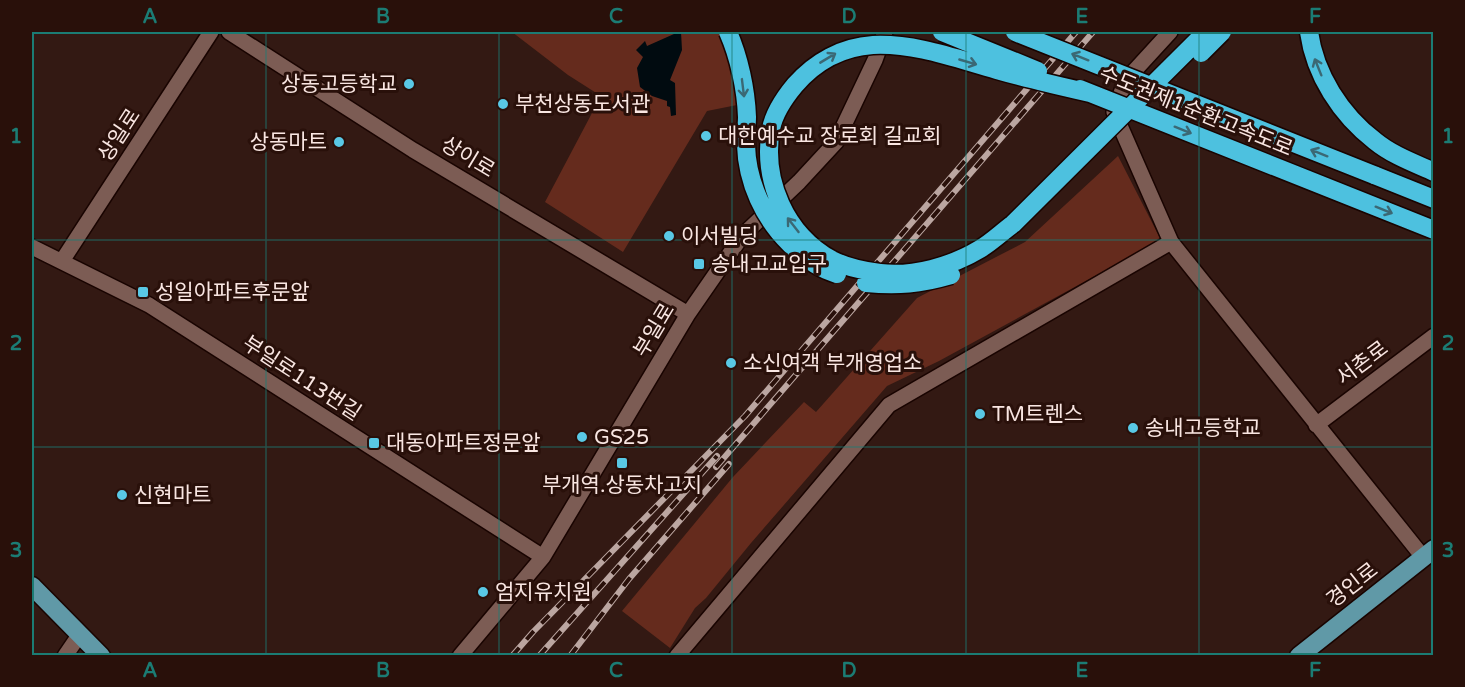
<svg xmlns="http://www.w3.org/2000/svg" width="1465" height="687" font-family="'Varela Round','Noto Sans KR',sans-serif">
<rect width="100%" height="100%" fill="#331913"/>
<path fill="#652b1d" d="M 512,32 L 719,32 L 732,68 L 737,105 L 707,111 L 623,252 L 545,202 L 601,96 L 568,75 Z
M 1118,156 L 1161,240 L 939,361 L 887,386 L 751,543 L 706,598 L 695,608 L 670,648 L 622,611 L 733,477 L 804,402 L 816,412 L 917,298 L 1025,242 Z"/>
<path fill="#010b10" d="M 675,32 L 681,32 L 682,50 L 670,80 L 675,83 L 676,115 L 671,116 L 670,107 L 667,106 L 667,101 L 652,96 L 640,87 L 637,68 L 643,57 L 636,50 L 645,41 L 647,46 L 674,34 Z"/>
<g fill="none" stroke-linecap="round" stroke-linejoin="round">
<g stroke="#190401" stroke-width="18">
<path id="minor" d="M 229,32 L 413,150 L 688,314
M 1170,32 L 1126,80 L 1114,112 L 1171,242 L 1423,557
M 32,247 L 149,305 L 543,557
M 62,261 L 211,32
M 1316,425 L 1434,336
M 65,656 L 80,634
M 460,656 L 543,557 L 688,314 L 742,236 L 799,182 L 836,142 L 875,60 L 885,32
M 677,656 L 889,405 L 1171,242"/>
</g>
<g stroke="#190401" stroke-width="21">
<path id="major" d="M 32,586 L 101,656
M 1299,656 L 1434,549"/>
</g>
<g stroke="#190401" stroke-width="21">
<path id="highway" d="M 1309,32 C 1315,75 1341,115 1375,141 C 1392,155 1414,163 1434,172
M 1374,175 L 1434,199"/>
</g>
<use href="#minor" stroke="#7c5c54" stroke-width="15"/>
<use href="#major" stroke="#6099a7" stroke-width="18"/>
<use href="#highway" stroke="#4dc1df" stroke-width="18"/>
<g stroke="#bba6a1" stroke-width="6">
<path id="rail" d="M 716,467 L 1093,32
M 512,656 L 533,632 L 745,416 L 1076,32
M 539,656 L 717,456
M 570,656 L 629,579 L 729,464"/>
</g>
<use href="#rail" stroke="#29100a" stroke-width="4" stroke-dasharray="11" stroke-linecap="butt"/>
<g stroke="#190401" stroke-width="21" stroke-linecap="butt">
<path id="highway-bridge" d="M 728,32 C 739,57 746,89 747,117 C 747,126 745,136 746,145 C 747,182 764,219 790,244 C 803,257 820,269 837,274
M 942,32 L 1038,71
M 1015,32 L 1374,175
M 1201,53 L 1222,32
M 1080,89 L 1434,230
M 1090,93 C 1059,86 1028,79 997,70 C 957,59 916,43 873,45 C 842,47 815,62 795,85 C 785,97 774,113 771,129 C 762,180 785,234 832,260 C 846,267 864,271 880,273 C 913,277 952,266 980,249 C 992,242 1002,232 1013,224 L 1206,32
M 866,283 C 898,286 920,284 951,275"/>
</g>
<use href="#highway-bridge" stroke="#4dc1df" stroke-width="18"/>
</g>
<defs><path id="oneway-shaft" d="M-6 0H5M1.5-3L5.5 0L1.5 3" fill="none" stroke-width="1.6" stroke-linecap="round" stroke-linejoin="round" transform="scale(1.5)"/></defs>
<g stroke="#3b6874">
<use href="#oneway-shaft" transform="translate(1080 57) rotate(-158)"/>
<use href="#oneway-shaft" transform="translate(828 58) rotate(-31)"/>
<use href="#oneway-shaft" transform="translate(968 62) rotate(16)"/>
<use href="#oneway-shaft" transform="translate(1318 67) rotate(-112)"/>
<use href="#oneway-shaft" transform="translate(743 88) rotate(83)"/>
<use href="#oneway-shaft" transform="translate(1183 130) rotate(22)"/>
<use href="#oneway-shaft" transform="translate(1319 153) rotate(-158)"/>
<use href="#oneway-shaft" transform="translate(1384 210) rotate(22)"/>
<use href="#oneway-shaft" transform="translate(793 225) rotate(-128)"/>
</g>
<path fill="none" stroke="#1b7c74" stroke-width="1.5" stroke-opacity="0.55" d="M 266,32 L 266,656M 499,32 L 499,656M 732,32 L 732,656M 966,32 L 966,656M 1199,32 L 1199,656M 32,240 L 1434,240M 32,447 L 1434,447"/>
<g fill="#59c8e5" stroke="#29100a" stroke-width="2">
<circle cx="409" cy="84" r="6"/>
<circle cx="503" cy="104" r="6"/>
<circle cx="706" cy="136" r="6"/>
<circle cx="339" cy="142" r="6"/>
<circle cx="669" cy="236" r="6"/>
<rect x="693" y="258" width="12" height="12" rx="3"/>
<rect x="137" y="286" width="12" height="12" rx="3"/>
<circle cx="731" cy="363" r="6"/>
<circle cx="980" cy="414" r="6"/>
<circle cx="1133" cy="428" r="6"/>
<circle cx="582" cy="437" r="6"/>
<rect x="368" y="437" width="12" height="12" rx="3"/>
<rect x="616" y="457" width="12" height="12" rx="3"/>
<circle cx="122" cy="495" r="6"/>
<circle cx="483" cy="592" r="6"/>
</g>
<g text-anchor="middle" stroke-width="6" stroke-linejoin="round" paint-order="stroke">
<g font-size="21" fill="#f9e6e2" stroke="#29100a" text-anchor="start">
<text x="397" y="91" text-anchor="end">상동고등학교</text>
<text x="515" y="111">부천상동도서관</text>
<text x="718" y="143">대한예수교 장로회 길교회</text>
<text x="327" y="149" text-anchor="end">상동마트</text>
<text x="681" y="243">이서빌딩</text>
<text x="711" y="271">송내고교입구</text>
<text x="155" y="299">성일아파트후문앞</text>
<text x="743" y="370">소신여객 부개영업소</text>
<text x="992" y="421">TM트렌스</text>
<text x="1145" y="435">송내고등학교</text>
<text x="594" y="444">GS25</text>
<text x="386" y="450">대동아파트정문앞</text>
<text x="622" y="492" text-anchor="middle">부개역.상동차고지</text>
<text x="134" y="502">신현마트</text>
<text x="495" y="599">엄지유치원</text>
</g>
<g font-size="21" fill="#f9e6e2" stroke="#29100a">
<text transform="translate(1196 111) rotate(22)" y="7">수도권제1순환고속도로</text>
<text transform="translate(119 135) rotate(-57)" y="7">상일로</text>
<text transform="translate(468 157) rotate(31)" y="7">상이로</text>
<text transform="translate(654 330) rotate(-59)" y="7">부일로</text>
<text transform="translate(1362 363) rotate(-37)" y="7">서촌로</text>
<text transform="translate(302 378) rotate(33)" y="7">부일로113번길</text>
<text transform="translate(1352 585) rotate(-38)" y="7">경인로</text>
</g>
</g>
<rect width="1465" height="687" fill="none" stroke="#29100a" stroke-width="66"/>
<rect x="33" y="33" width="1399" height="621" fill="none" stroke="#1b7c74" stroke-width="2"/>
<g font-size="20" text-anchor="middle" font-weight="bold" fill="#1b7c74">
<text x="150" y="23">A</text>
<text x="383" y="23">B</text>
<text x="616" y="23">C</text>
<text x="849" y="23">D</text>
<text x="1082" y="23">E</text>
<text x="1315" y="23">F</text>
<text x="16" y="143">1</text>
<text x="1448" y="143">1</text>
<text x="16" y="350">2</text>
<text x="1448" y="350">2</text>
<text x="16" y="557">3</text>
<text x="1448" y="557">3</text>
<text x="150" y="677">A</text>
<text x="383" y="677">B</text>
<text x="616" y="677">C</text>
<text x="849" y="677">D</text>
<text x="1082" y="677">E</text>
<text x="1315" y="677">F</text>
</g>
</svg>
